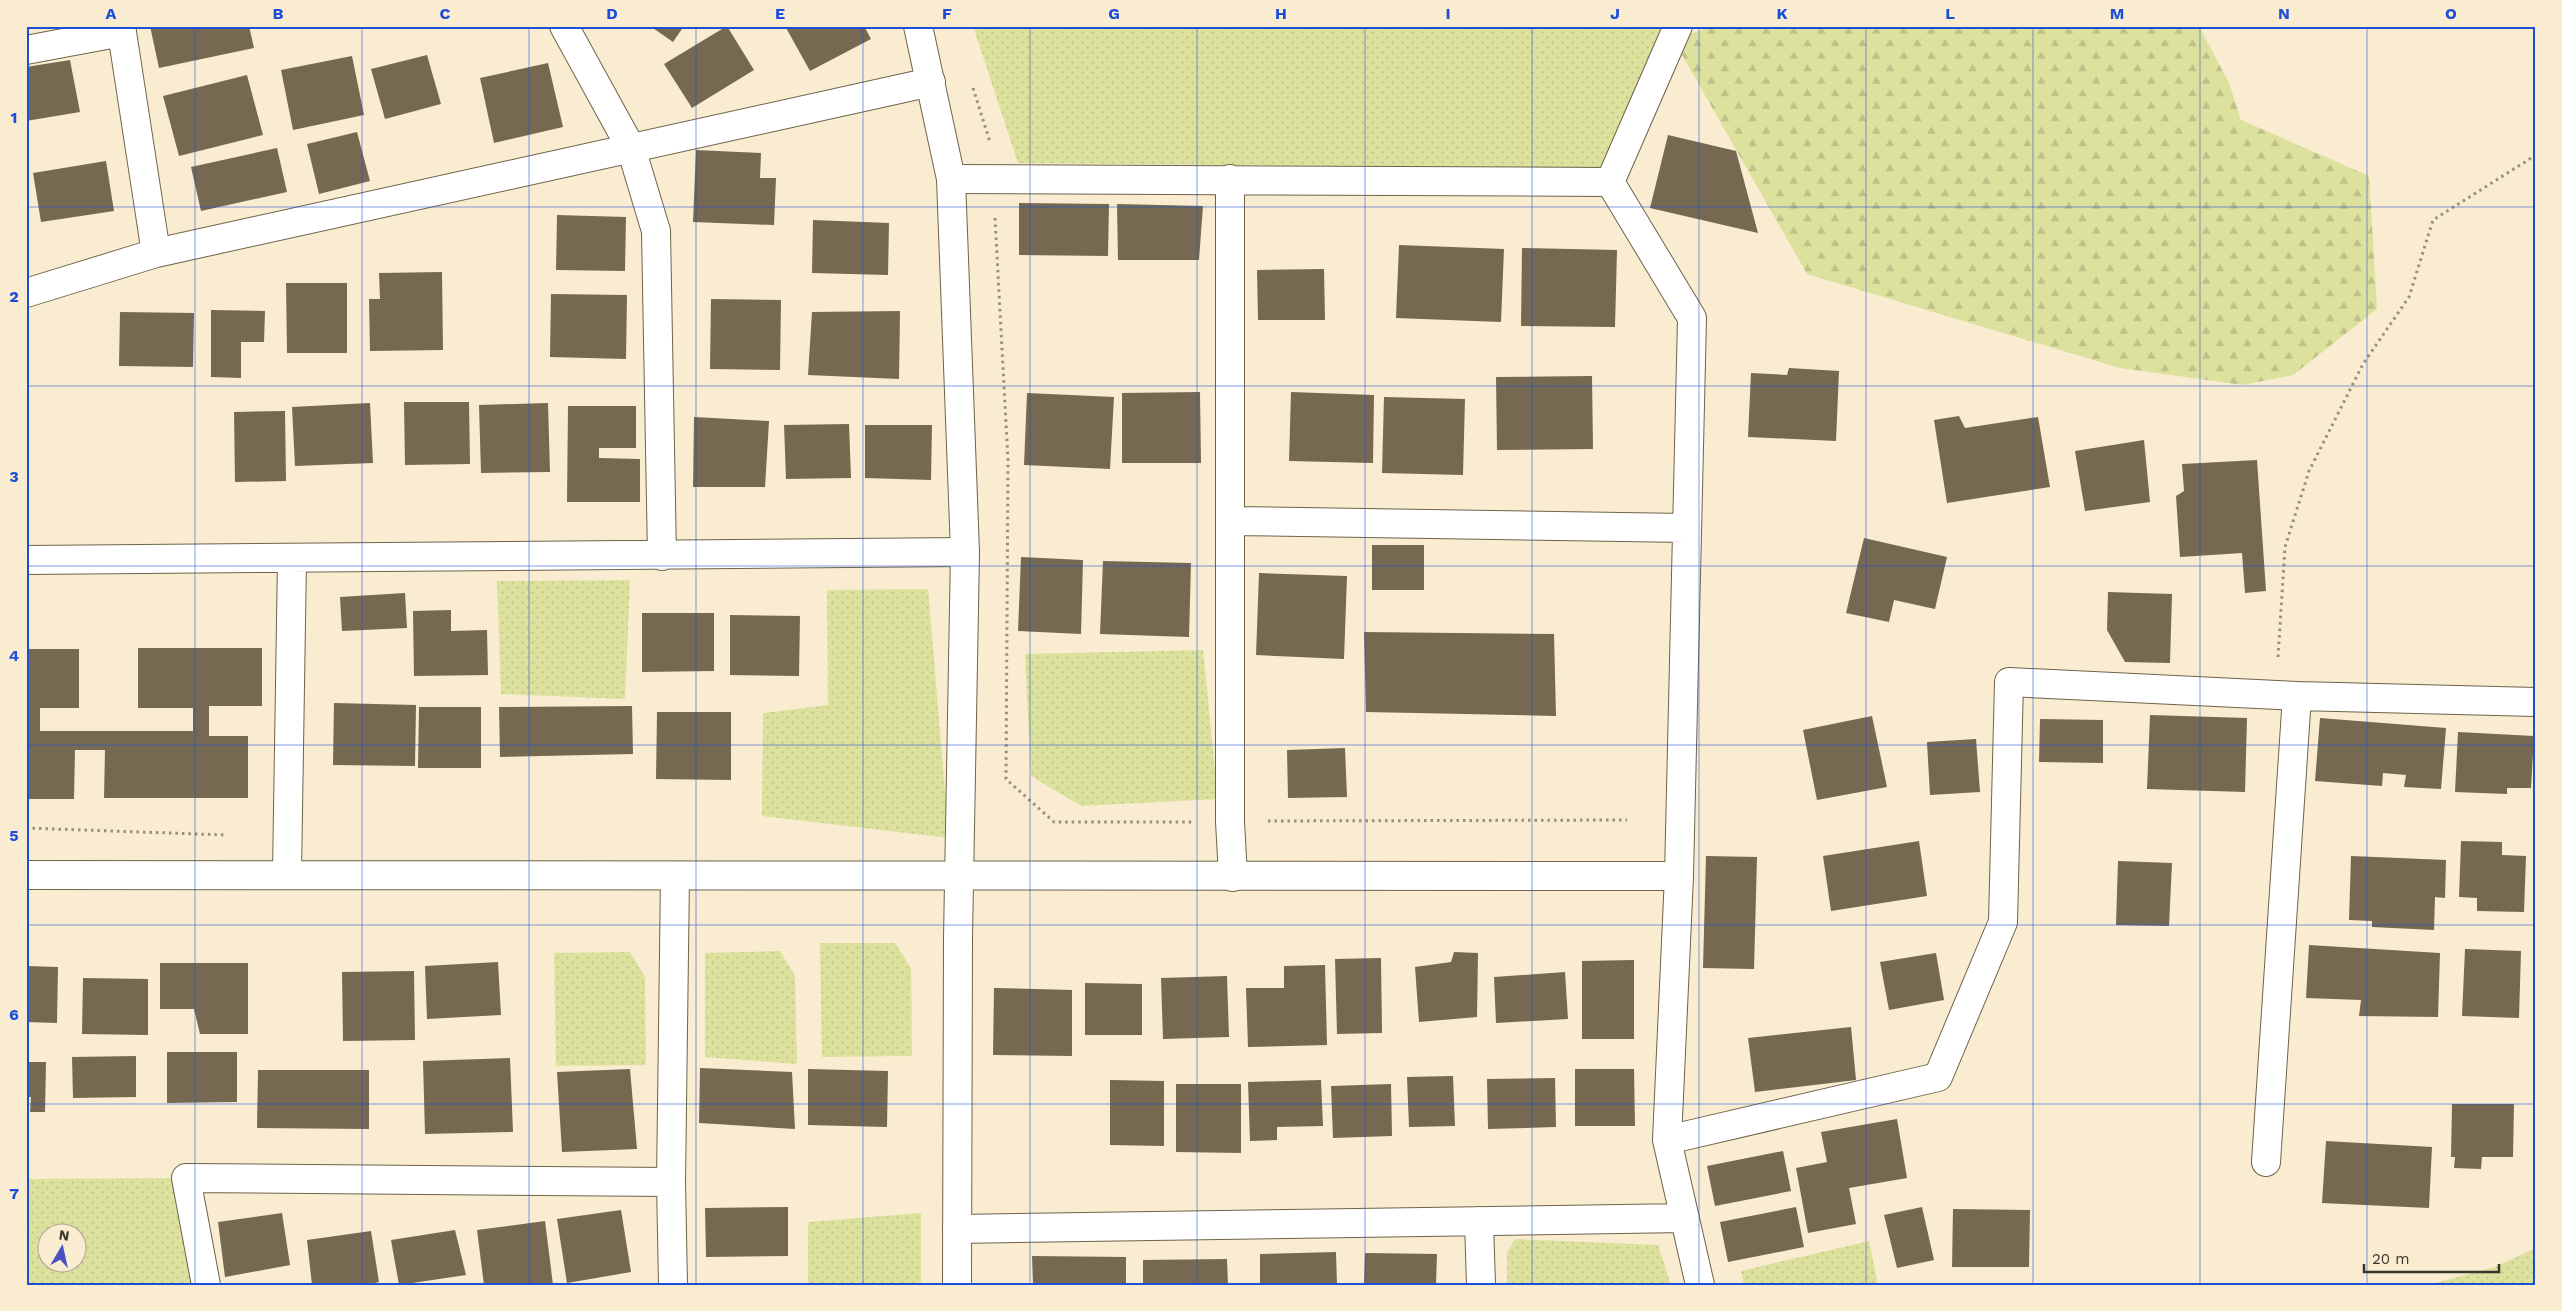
<svg xmlns="http://www.w3.org/2000/svg" width="2562" height="1311" font-family="'Work Sans',sans-serif">
<defs>
<pattern id="green-dots" width="8" height="8" patternUnits="userSpaceOnUse" patternTransform="scale(1.25)"><rect width="8" height="8" fill="#dce29e"/><path d="M2 2h.1M6 6h.1" fill="none" stroke="#bec288" stroke-width="1.8" stroke-linecap="round"/></pattern>
<pattern id="forest-firs" width="22" height="20" patternUnits="userSpaceOnUse" patternTransform="scale(1.25)"><rect width="22" height="20" fill="#dce29e"/><path d="M5 1l3.5 6h-7zM16 11l3.5 6h-7z" fill="#bec288"/></pattern>
</defs>
<rect width="100%" height="100%" fill="#f9ecd0"/>
<path fill="url(#green-dots)" fill-rule="evenodd" d="M 973,26 L 1678,26 L 1615,169 L 1018,163 Z
M 630,580 L 625,699 L 501,694 L 497,581 Z
M 928,589 L 949,838 L 762,816 L 763,713 L 828,705 L 827,590 Z
M 1203,650 L 1218,799 L 1081,806 L 1031,776 L 1025,654 Z
M 820,943 L 895,943 L 911,968 L 912,1056 L 822,1057 Z
M 780,951 L 795,976 L 797,1064 L 705,1057 L 705,953 Z
M 630,952 L 645,977 L 646,1065 L 556,1066 L 554,953 Z
M 186,1178 L 199,1285 L 26,1285 L 26,1179 ZM 48,1234 L 78,1234 L 78,1264 L 48,1264 Z
M 921,1213 L 921,1285 L 808,1285 L 808,1222 Z
M 1515,1239 L 1658,1245 L 1671,1285 L 1507,1285 L 1507,1253 Z
M 1869,1241 L 1878,1285 L 1744,1285 L 1741,1271 Z
M 2536,1248 L 2536,1285 L 2428,1285 L 2495,1267 Z"/>
<path fill="url(#forest-firs)" d="M 1714,26 L 2199,26 L 2229,83 L 2241,120 L 2369,176 L 2377,309 L 2293,375 L 2243,385 L 2120,368 L 1807,274 L 1673,39 Z"/>
<path fill="#756951" d="M 150,26 L 249,26 L 254,48 L 159,68 Z
M 650,26 L 684,26 L 673,42 Z
M 727,26 L 754,70 L 692,108 L 664,64 Z
M 785,26 L 864,26 L 871,39 L 810,71 Z
M 427,55 L 441,104 L 385,119 L 371,69 Z
M 352,56 L 364,115 L 293,130 L 281,70 Z
M 70,60 L 80,112 L 26,121 L 26,67 Z
M 548,63 L 563,127 L 494,143 L 480,78 Z
M 247,75 L 263,135 L 179,156 L 163,96 Z
M 357,132 L 370,181 L 319,194 L 307,144 Z
M 1668,135 L 1736,151 L 1758,233 L 1650,208 Z
M 277,148 L 287,192 L 201,211 L 191,167 Z
M 696,150 L 761,153 L 760,178 L 776,178 L 774,225 L 693,222 Z
M 106,161 L 114,211 L 41,222 L 33,173 Z
M 1019,203 L 1109,204 L 1108,256 L 1019,255 Z
M 1117,204 L 1203,206 L 1199,260 L 1118,260 Z
M 557,215 L 626,217 L 625,271 L 556,270 Z
M 813,220 L 889,223 L 888,275 L 812,273 Z
M 1399,245 L 1504,249 L 1501,322 L 1396,318 Z
M 1522,248 L 1617,250 L 1615,327 L 1521,326 Z
M 1324,269 L 1325,320 L 1258,320 L 1257,270 Z
M 442,272 L 443,350 L 370,351 L 369,299 L 380,299 L 379,273 Z
M 286,283 L 347,283 L 347,353 L 287,353 Z
M 551,294 L 627,295 L 626,359 L 550,357 Z
M 711,299 L 781,300 L 780,370 L 710,369 Z
M 211,310 L 265,311 L 264,342 L 241,342 L 241,378 L 211,377 Z
M 900,311 L 899,379 L 808,375 L 812,312 Z
M 120,312 L 194,313 L 193,367 L 119,366 Z
M 1789,368 L 1839,371 L 1836,441 L 1748,437 L 1751,373 L 1787,375 Z
M 1592,376 L 1593,449 L 1497,450 L 1496,377 Z
M 1200,392 L 1201,463 L 1122,463 L 1122,393 Z
M 1291,392 L 1374,395 L 1373,463 L 1289,461 Z
M 1027,393 L 1114,397 L 1110,469 L 1024,465 Z
M 1384,397 L 1465,399 L 1463,475 L 1382,473 Z
M 404,402 L 469,402 L 470,464 L 405,465 Z
M 370,403 L 373,463 L 295,466 L 292,407 Z
M 548,403 L 550,472 L 481,473 L 479,405 Z
M 568,406 L 636,406 L 636,448 L 599,448 L 599,458 L 640,459 L 640,502 L 567,502 Z
M 285,411 L 286,481 L 235,482 L 234,412 Z
M 1959,416 L 1965,428 L 2038,417 L 2050,487 L 1947,503 L 1934,420 Z
M 694,417 L 769,421 L 765,487 L 693,487 Z
M 849,424 L 851,478 L 786,479 L 784,425 Z
M 865,425 L 932,425 L 931,480 L 865,478 Z
M 2144,440 L 2150,502 L 2085,511 L 2075,451 Z
M 2257,460 L 2266,591 L 2245,593 L 2242,553 L 2180,557 L 2176,496 L 2184,491 L 2182,464 Z
M 1864,538 L 1947,557 L 1935,609 L 1894,600 L 1889,622 L 1846,613 Z
M 1372,545 L 1424,545 L 1424,590 L 1372,590 Z
M 1021,557 L 1083,560 L 1081,634 L 1018,631 Z
M 1103,561 L 1191,563 L 1189,637 L 1100,634 Z
M 1259,573 L 1347,576 L 1344,659 L 1256,655 Z
M 2108,592 L 2172,594 L 2170,663 L 2125,662 L 2107,630 Z
M 405,593 L 407,628 L 342,631 L 340,597 Z
M 451,610 L 451,631 L 487,630 L 488,675 L 414,676 L 413,611 Z
M 642,613 L 714,613 L 714,671 L 642,672 Z
M 730,615 L 800,616 L 799,676 L 730,675 Z
M 1364,632 L 1554,634 L 1556,716 L 1366,712 Z
M 138,648 L 262,648 L 262,706 L 209,706 L 209,736 L 248,736 L 248,798 L 104,798 L 105,750 L 75,750 L 74,799 L 26,799 L 26,649 L 79,649 L 79,708 L 40,708 L 40,731 L 193,731 L 193,708 L 138,708 Z
M 334,703 L 416,705 L 415,766 L 333,765 Z
M 632,706 L 633,754 L 500,757 L 499,707 Z
M 419,707 L 481,707 L 481,768 L 418,768 Z
M 657,712 L 731,712 L 731,780 L 656,779 Z
M 2150,715 L 2247,718 L 2245,792 L 2147,789 Z
M 1872,716 L 1887,787 L 1817,800 L 1803,730 Z
M 2320,718 L 2446,728 L 2441,789 L 2404,787 L 2406,775 L 2383,773 L 2382,786 L 2315,781 Z
M 2040,719 L 2103,720 L 2103,763 L 2039,762 Z
M 2458,732 L 2534,736 L 2531,788 L 2507,788 L 2507,794 L 2455,792 Z
M 1976,739 L 1980,792 L 1930,795 L 1927,742 Z
M 1345,748 L 1347,797 L 1288,798 L 1287,750 Z
M 1919,841 L 1927,896 L 1831,911 L 1823,856 Z
M 2461,841 L 2502,842 L 2502,855 L 2526,856 L 2524,912 L 2477,911 L 2477,898 L 2459,897 Z
M 1706,856 L 1757,857 L 1754,969 L 1703,968 Z
M 2351,856 L 2446,860 L 2445,898 L 2435,897 L 2434,930 L 2372,927 L 2372,921 L 2349,920 Z
M 2118,861 L 2172,863 L 2169,926 L 2116,925 Z
M 2309,945 L 2440,953 L 2438,1017 L 2359,1016 L 2361,1000 L 2306,998 Z
M 2465,949 L 2521,951 L 2519,1018 L 2462,1016 Z
M 1454,952 L 1478,953 L 1477,1017 L 1419,1022 L 1415,967 L 1451,962 Z
M 1936,953 L 1944,1000 L 1889,1010 L 1880,962 Z
M 1381,958 L 1382,1033 L 1337,1034 L 1335,959 Z
M 1634,960 L 1634,1039 L 1582,1039 L 1582,961 Z
M 498,962 L 501,1015 L 427,1019 L 425,966 Z
M 160,963 L 248,963 L 248,1034 L 200,1034 L 194,1009 L 160,1009 Z
M 1325,965 L 1327,1045 L 1248,1047 L 1246,988 L 1284,988 L 1284,966 Z
M 26,966 L 58,967 L 57,1023 L 26,1022 Z
M 414,971 L 415,1040 L 343,1041 L 342,972 Z
M 1565,972 L 1568,1019 L 1496,1023 L 1494,977 Z
M 1227,976 L 1229,1037 L 1163,1039 L 1161,978 Z
M 83,978 L 148,979 L 148,1035 L 82,1034 Z
M 1085,983 L 1142,984 L 1142,1035 L 1085,1035 Z
M 994,988 L 1072,990 L 1072,1056 L 993,1055 Z
M 1851,1027 L 1856,1080 L 1755,1092 L 1748,1038 Z
M 167,1052 L 237,1052 L 237,1102 L 167,1103 Z
M 136,1056 L 136,1097 L 73,1098 L 72,1057 Z
M 510,1058 L 513,1132 L 425,1134 L 423,1061 Z
M 26,1062 L 46,1062 L 45,1112 L 30,1112 L 31,1097 L 26,1097 Z
M 700,1068 L 792,1072 L 795,1129 L 699,1123 Z
M 630,1069 L 637,1149 L 562,1152 L 557,1072 Z
M 808,1069 L 888,1071 L 887,1127 L 808,1125 Z
M 1575,1069 L 1634,1069 L 1635,1126 L 1575,1126 Z
M 258,1070 L 369,1070 L 369,1129 L 257,1128 Z
M 1453,1076 L 1455,1126 L 1409,1127 L 1407,1077 Z
M 1555,1078 L 1556,1127 L 1488,1129 L 1487,1079 Z
M 1110,1080 L 1164,1081 L 1164,1146 L 1110,1145 Z
M 1321,1080 L 1323,1126 L 1277,1127 L 1277,1140 L 1250,1141 L 1248,1082 Z
M 1176,1084 L 1241,1084 L 1241,1153 L 1176,1152 Z
M 1391,1084 L 1392,1136 L 1333,1138 L 1331,1086 Z
M 2452,1104 L 2514,1104 L 2513,1157 L 2482,1157 L 2481,1169 L 2454,1168 L 2455,1157 L 2451,1157 Z
M 1897,1119 L 1907,1178 L 1849,1188 L 1856,1224 L 1808,1233 L 1796,1168 L 1827,1162 L 1821,1132 Z
M 2326,1141 L 2432,1147 L 2429,1208 L 2322,1203 Z
M 1783,1151 L 1791,1191 L 1715,1206 L 1707,1166 Z
M 788,1207 L 788,1256 L 706,1257 L 705,1208 Z
M 1796,1207 L 1804,1247 L 1728,1262 L 1720,1222 Z
M 1922,1207 L 1934,1260 L 1897,1268 L 1884,1215 Z
M 1953,1209 L 2030,1210 L 2029,1267 L 1952,1267 Z
M 621,1210 L 631,1272 L 567,1283 L 557,1219 Z
M 282,1213 L 290,1265 L 225,1277 L 218,1222 Z
M 545,1221 L 553,1285 L 484,1285 L 477,1230 Z
M 455,1230 L 466,1275 L 399,1285 L 391,1240 Z
M 371,1231 L 379,1282 L 366,1285 L 312,1285 L 307,1240 Z
M 1336,1252 L 1337,1285 L 1260,1285 L 1260,1254 Z
M 1365,1253 L 1437,1254 L 1436,1285 L 1364,1285 Z
M 1032,1256 L 1126,1257 L 1126,1285 L 1033,1285 Z
M 1227,1259 L 1228,1285 L 1143,1285 L 1143,1260 Z"/>
<g fill="none" stroke-linecap="round" stroke-linejoin="round">
<g stroke="#6e634a" stroke-width="30">
<path id="minor" d="M 121,26 L 156,253
M 564,26 L 631,148 L 656,231 L 662,556
M 26,50 L 122,32
M 951,179 L 1610,182
M 1230,179 L 1230,821 L 1233,877
M 1610,182 L 1692,318 L 1679,876 L 1667,1140 L 1700,1285
M 1610,182 L 1678,26
M 26,293 L 156,253 L 931,82
M 1232,521 L 1687,528
M 26,560 L 965,552
M 287,874 L 292,559
M 1667,1140 L 1938,1077 L 2003,922 L 2009,682 L 2297,696 L 2536,702
M 2266,1162 L 2297,696
M 671,1182 L 673,1285
M 1479,1221 L 1481,1285
M 957,1229 L 1685,1218
M 206,1285 L 186,1178 L 671,1182 L 675,876"/>
</g>
<g stroke="#6e634a" stroke-width="30">
<path id="tertiary" d="M 918,26 L 951,179 L 965,552 L 958,938 L 957,1285
M 26,875 L 1679,876"/>
</g>
<path stroke="#988f7c" stroke-width="3" stroke-dasharray="2.5 4" stroke-linecap="butt" d="M 973,88 L 990,142
M 995,218 L 1008,460 L 1006,779 L 1054,822 L 1192,822
M 2278,657 L 2285,547 L 2309,471 L 2363,364 L 2409,297 L 2433,220 L 2536,155
M 1268,821 L 1627,820
M 26,828 L 226,835"/>
<use href="#minor" stroke="#fff" stroke-width="28"/>
<use href="#tertiary" stroke="#fff" stroke-width="28"/>
</g>
<path fill="none" stroke="#1d4ed8" stroke-width="1" stroke-opacity="0.55" d="M 195,26 L 195,1285M 362,26 L 362,1285M 529,26 L 529,1285M 696,26 L 696,1285M 863,26 L 863,1285M 1030,26 L 1030,1285M 1197,26 L 1197,1285M 1365,26 L 1365,1285M 1532,26 L 1532,1285M 1699,26 L 1699,1285M 1866,26 L 1866,1285M 2033,26 L 2033,1285M 2200,26 L 2200,1285M 2367,26 L 2367,1285M 26,207 L 2536,207M 26,386 L 2536,386M 26,566 L 2536,566M 26,745 L 2536,745M 26,925 L 2536,925M 26,1104 L 2536,1104"/>
<rect width="2562" height="1311" fill="none" stroke="#f9ecd0" stroke-width="55"/>
<g transform="translate(62 1248) rotate(9)"><circle r="24" fill="#f9ecd0" stroke="#ada38e"/>
<path d="M0-4L9 19L0 12L-9 19Z" fill="#4950c6"/>
<text y="-8" font-size="14" font-weight="bold" text-anchor="middle" fill="#3b362b">N</text>
</g>
<path d="M2364 1264v8h135v-8" fill="none" stroke="#3b362b" stroke-width="2.5"/>
<text x="2372" y="1264" font-size="15" fill="#3b362b" stroke="#f9ecd0" stroke-width="4" paint-order="stroke">20 m</text>
<rect x="28" y="28" width="2506" height="1256" fill="none" stroke="#1d4ed8" stroke-width="2"/>
<g font-size="16" text-anchor="middle" font-weight="bold" fill="#1d4ed8">
<text x="111" y="19">A</text>
<text x="278" y="19">B</text>
<text x="445" y="19">C</text>
<text x="612" y="19">D</text>
<text x="780" y="19">E</text>
<text x="947" y="19">F</text>
<text x="1114" y="19">G</text>
<text x="1281" y="19">H</text>
<text x="1448" y="19">I</text>
<text x="1615" y="19">J</text>
<text x="1782" y="19">K</text>
<text x="1950" y="19">L</text>
<text x="2117" y="19">M</text>
<text x="2284" y="19">N</text>
<text x="2451" y="19">O</text>
<text x="14" y="123">1</text>
<text x="14" y="302">2</text>
<text x="14" y="482">3</text>
<text x="14" y="661">4</text>
<text x="14" y="841">5</text>
<text x="14" y="1020">6</text>
<text x="14" y="1199">7</text>
</g>
</svg>
